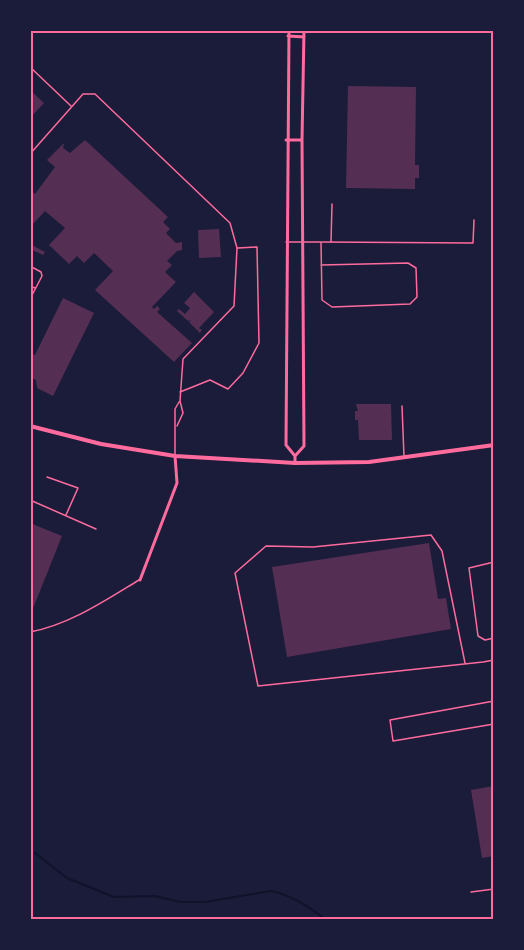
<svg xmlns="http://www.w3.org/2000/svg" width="524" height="950" font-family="Barlow,sans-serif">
<rect width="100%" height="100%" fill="#1b1b3a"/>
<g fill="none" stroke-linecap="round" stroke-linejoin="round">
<path stroke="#12122b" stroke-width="2" d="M 35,853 L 67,878 L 114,897 L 155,896 L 180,902 L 205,902 L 271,891 C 291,895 310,907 326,920"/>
</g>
<path fill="#542f53" d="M 348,86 L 416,87 L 415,165 L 419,165 L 419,178 L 415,178 L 415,189 L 346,188 Z
M 30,90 L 44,103 L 30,118 Z
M 85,140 L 168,217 L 163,222 L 170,229 L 166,233 L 176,243 L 182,242 L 182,250 L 177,251 L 167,261 L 172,265 L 165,272 L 176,282 L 152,307 L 154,309 L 157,306 L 160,309 L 157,312 L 192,343 L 174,362 L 95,290 L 113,271 L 94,253 L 84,263 L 77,256 L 69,264 L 49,245 L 65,228 L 45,211 L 33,224 L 30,221 L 30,189 L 35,194 L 55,167 L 47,160 L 64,143 L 63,148 L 70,153 Z
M 219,229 L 221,257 L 199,258 L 198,230 Z
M 30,244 L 45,252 L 43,255 L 30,249 Z
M 194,292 L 214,312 L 199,328 L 202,330 L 200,333 L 189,322 L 191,320 L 188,321 L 177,311 L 179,309 L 185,314 L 190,308 L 184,303 Z
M 63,298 L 94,313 L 53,396 L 37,388 L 36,380 L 30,377 L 30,353 L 35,355 Z
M 356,404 L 391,404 L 392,440 L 359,440 L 358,420 L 355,420 L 355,411 L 358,411 Z
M 30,523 L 62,536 L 30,616 Z
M 429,543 L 438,599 L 446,598 L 451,629 L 287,657 L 272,567 Z
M 494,786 L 494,856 L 482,858 L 471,790 Z"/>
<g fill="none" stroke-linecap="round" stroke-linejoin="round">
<path stroke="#ff6b9d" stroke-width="1.5" d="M 30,67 L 71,106
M 30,154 L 83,94 L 95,94 L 230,223 L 237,248 L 234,306 L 183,359 L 180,401 L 183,413 L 177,426
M 286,242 L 321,242 L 322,300 L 332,307 L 410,304 L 417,297 L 416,268 L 408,263 L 321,265
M 322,242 L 473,243 L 474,220
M 331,242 L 332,204
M 30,266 L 41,272 L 42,276 L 30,299
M 30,286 L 35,288
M 180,392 L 210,380 L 228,389 L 243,373 L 259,343 L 257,247 L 238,248
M 402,406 L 404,457
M 175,456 L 175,409 L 179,402
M 47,477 L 78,488 L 66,515
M 30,500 L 96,529
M 494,562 L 469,568 L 478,636 L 485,640 L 494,638
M 30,632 C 69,625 106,600 139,580
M 465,663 L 442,551 L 431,535 L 313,547 L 266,546 L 235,573 L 258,686 L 483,662 L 494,660
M 494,701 L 390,720 L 393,741 L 494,724
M 471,892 L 494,889"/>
<path stroke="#ff6b9d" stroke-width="3" d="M 289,30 L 286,445 L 295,456 L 295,463
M 288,36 L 304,37
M 286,140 L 302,140
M 295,456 L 304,446 L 302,140 L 304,30
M 140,580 L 177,483 L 175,456"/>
<path stroke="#ff6b9d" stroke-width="4" d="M 30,426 L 101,444 L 175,456 L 295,463 L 369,462 L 494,445"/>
</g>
<rect width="524" height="950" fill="none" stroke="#1b1b3a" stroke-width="63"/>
<rect x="32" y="32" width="460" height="886" fill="none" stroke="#ff6b9d" stroke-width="2"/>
</svg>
